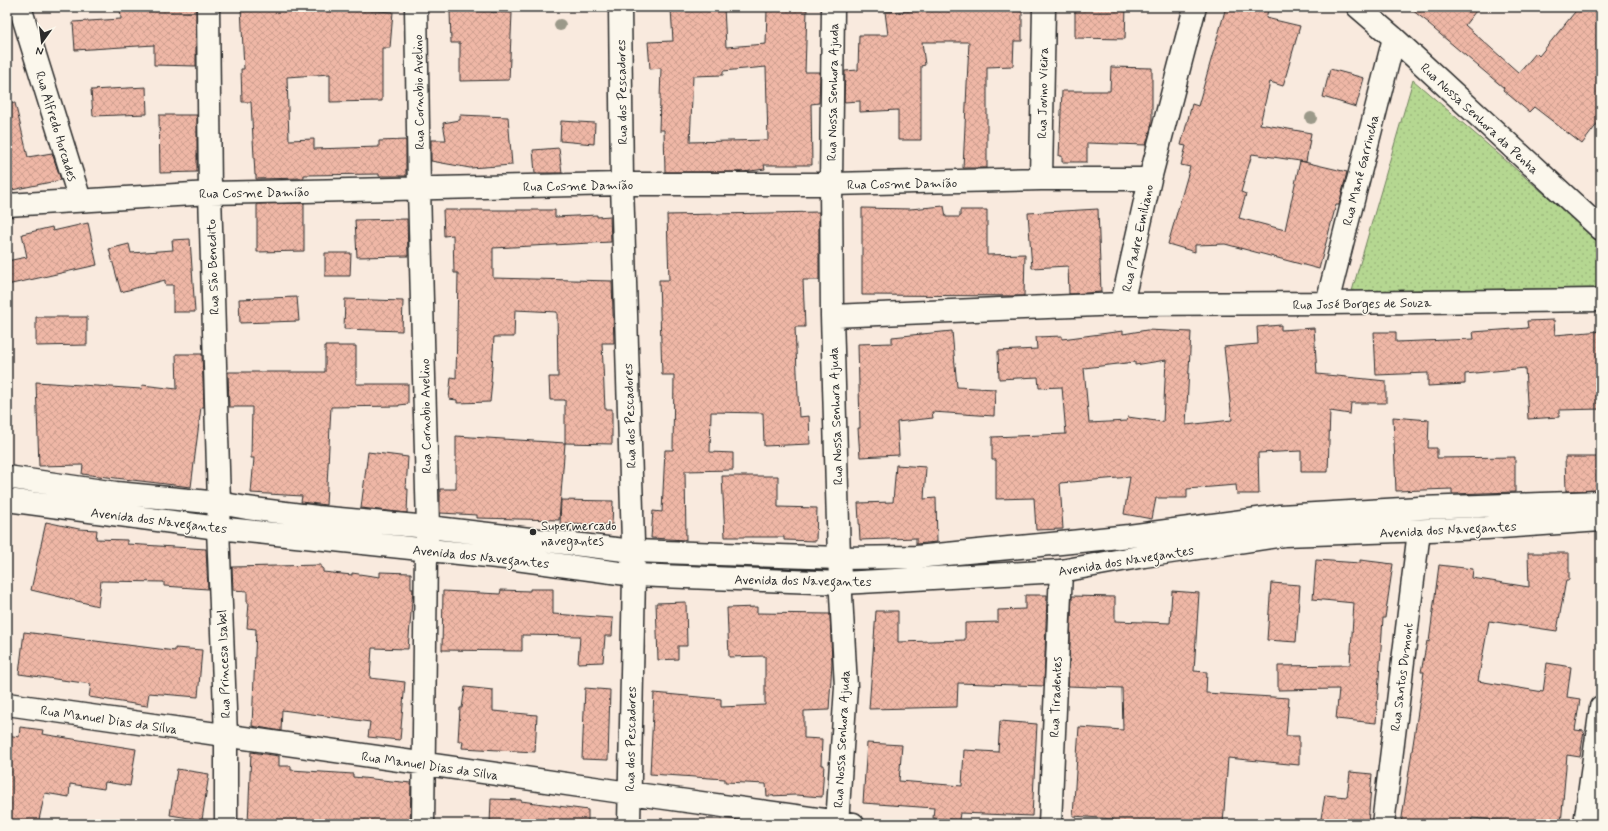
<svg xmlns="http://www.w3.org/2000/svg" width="1608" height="831" font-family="Mynerve,sans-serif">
<defs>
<pattern id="grass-dots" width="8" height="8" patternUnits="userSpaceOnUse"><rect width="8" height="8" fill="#b5d791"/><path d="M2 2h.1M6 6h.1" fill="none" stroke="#9cb97d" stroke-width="1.8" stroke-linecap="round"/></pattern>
<pattern id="building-cross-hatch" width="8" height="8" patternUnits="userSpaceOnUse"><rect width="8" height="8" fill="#efb7a6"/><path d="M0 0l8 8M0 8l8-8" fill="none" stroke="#cd9e8f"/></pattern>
</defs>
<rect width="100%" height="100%" fill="#f9eade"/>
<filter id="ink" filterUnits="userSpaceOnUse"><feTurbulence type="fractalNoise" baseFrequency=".025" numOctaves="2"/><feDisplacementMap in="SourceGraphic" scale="8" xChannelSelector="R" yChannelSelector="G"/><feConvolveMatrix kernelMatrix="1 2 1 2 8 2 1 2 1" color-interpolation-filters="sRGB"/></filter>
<g filter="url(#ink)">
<path fill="url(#grass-dots)" stroke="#70815e" d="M 1413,80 L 1601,243 L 1601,288 L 1352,291 Z"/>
<path fill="url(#building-cross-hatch)" stroke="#2b2b2b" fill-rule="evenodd" d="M 120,7 L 196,7 L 196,66 L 154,65 L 154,45 L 75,50 L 73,22 L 121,19 Z
M 241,7 L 312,7 L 393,12 L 390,48 L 382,48 L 382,101 L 330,102 L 330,74 L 287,77 L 289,140 L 314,139 L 314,149 L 379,147 L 379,141 L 406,140 L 406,176 L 379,176 L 379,174 L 304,175 L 304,178 L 256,179 L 256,175 L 255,175 L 251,102 L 242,102 L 241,69 L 244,69 Z
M 708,7 L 724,7 L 726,47 L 766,44 L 767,9 L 807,10 L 805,72 L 820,72 L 819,103 L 811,104 L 812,165 L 764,165 L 765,169 L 743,172 L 665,172 L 664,130 L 659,130 L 661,68 L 650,69 L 648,42 L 673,41 L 671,9 ZM 766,67 L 768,140 L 690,142 L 693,76 L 723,75 L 723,71 Z
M 1075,7 L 1126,7 L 1125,39 L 1075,38 Z
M 1226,7 L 1269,7 L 1266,18 L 1300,26 L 1283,86 L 1270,82 L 1260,124 L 1311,133 L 1306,162 L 1300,161 L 1347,172 L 1339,205 L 1336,205 L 1319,269 L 1225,244 L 1195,245 L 1195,252 L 1168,244 L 1190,167 L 1181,165 L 1186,146 L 1181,145 L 1192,104 L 1198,106 ZM 1252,154 L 1300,161 L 1285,230 L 1239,218 L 1246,194 L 1241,192 Z
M 1408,7 L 1479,7 L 1465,25 L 1519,73 L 1536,53 L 1539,56 L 1579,7 L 1601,7 L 1601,119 L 1582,144 L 1534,107 L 1529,112 L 1503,90 L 1504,88 L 1428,24 L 1429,23 Z
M 947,9 L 948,11 L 1022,11 L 1022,41 L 1014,41 L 1013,66 L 987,67 L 987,168 L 963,168 L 969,42 L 922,42 L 925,65 L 921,66 L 921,140 L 898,140 L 898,110 L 860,112 L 860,101 L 844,102 L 845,71 L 858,70 L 859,35 L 888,35 L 885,12 Z
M 450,11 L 491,11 L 491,12 L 512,13 L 509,80 L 460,81 L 460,43 L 451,43 Z
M 1111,67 L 1152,68 L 1152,124 L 1146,145 L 1087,143 L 1087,162 L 1062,162 L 1062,156 L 1059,156 L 1062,91 L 1110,91 Z
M 1330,69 L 1364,78 L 1356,107 L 1323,97 Z
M 146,87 L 147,114 L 93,116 L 91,90 Z
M 15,103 L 28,157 L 52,153 L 61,180 L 7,191 L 7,104 Z
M 159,115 L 197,115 L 197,172 L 160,173 Z
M 460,115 L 508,117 L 512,165 L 470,168 L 431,161 L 431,140 L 446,140 L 443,123 L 460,120 Z
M 561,121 L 595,123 L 594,144 L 560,141 Z
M 559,148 L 562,173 L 535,173 L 533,150 Z
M 304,203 L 304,251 L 257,252 L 257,204 Z
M 944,206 L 946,217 L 960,217 L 960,210 L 987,210 L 987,255 L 1025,254 L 1024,296 L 862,295 L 862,208 L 910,209 Z
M 1098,209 L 1101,292 L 1069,294 L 1068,266 L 1032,268 L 1028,213 Z
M 443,210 L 555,210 L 555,217 L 597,215 L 597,217 L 610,216 L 611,242 L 493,248 L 493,278 L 612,281 L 614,343 L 602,343 L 605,409 L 612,409 L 612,444 L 565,443 L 565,400 L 550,400 L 549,377 L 558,377 L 557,312 L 515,310 L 514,337 L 494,337 L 491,382 L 492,382 L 490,402 L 457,403 L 457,400 L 449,399 L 451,377 L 456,378 L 458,273 L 454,273 L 453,235 L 444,236 Z
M 819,212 L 819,280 L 803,280 L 805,327 L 795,327 L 799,417 L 809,416 L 810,444 L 764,446 L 763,413 L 711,412 L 710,452 L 733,453 L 733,470 L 685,471 L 686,540 L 651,538 L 653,511 L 662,512 L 665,450 L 673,450 L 674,375 L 662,375 L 659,280 L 669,280 L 667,215 Z
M 407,219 L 408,256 L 357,257 L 355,220 Z
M 88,223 L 97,265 L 7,285 L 7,261 L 27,257 L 22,234 L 52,227 L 53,231 Z
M 190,239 L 195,312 L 173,312 L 173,285 L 165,285 L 165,280 L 121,292 L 109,249 L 129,244 L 131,253 L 173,250 L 172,240 Z
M 325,253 L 351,253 L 350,276 L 325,276 Z
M 297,297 L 299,321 L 240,323 L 239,299 Z
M 345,299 L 403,301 L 402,331 L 344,329 Z
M 36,317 L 87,317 L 87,345 L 36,346 Z
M 1554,320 L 1555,335 L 1601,331 L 1601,409 L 1559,410 L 1559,417 L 1528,419 L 1525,368 L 1465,374 L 1465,384 L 1428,386 L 1428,373 L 1376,375 L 1374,332 L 1396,332 L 1396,342 L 1474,339 L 1473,332 L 1528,328 L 1527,321 Z
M 1281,325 L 1281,330 L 1314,328 L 1317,374 L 1386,381 L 1386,403 L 1351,403 L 1350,414 L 1330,411 L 1328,472 L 1301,472 L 1301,451 L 1258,453 L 1259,494 L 1237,494 L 1236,485 L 1187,489 L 1187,498 L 1156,498 L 1152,519 L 1124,514 L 1130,477 L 1060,483 L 1063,529 L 1036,530 L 1034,498 L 996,499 L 996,460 L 992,460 L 992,437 L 1066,434 L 1062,387 L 1039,388 L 1038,377 L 999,379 L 998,351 L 1037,349 L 1036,337 L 1062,336 L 1062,339 L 1123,331 L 1123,334 L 1147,330 L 1191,332 L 1186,425 L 1232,420 L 1224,347 L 1258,344 L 1257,327 ZM 1166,360 L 1163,422 L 1128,417 L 1127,421 L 1089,423 L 1084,368 L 1135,362 L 1135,365 Z
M 952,331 L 957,387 L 995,389 L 994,416 L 932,412 L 933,418 L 897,422 L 899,455 L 860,457 L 858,428 L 860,428 L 858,344 L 892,343 L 892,337 Z
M 325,346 L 356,346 L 356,384 L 408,384 L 408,404 L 399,405 L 399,406 L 331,407 L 326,505 L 301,502 L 302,496 L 251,493 L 254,458 L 251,458 L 252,407 L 229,407 L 228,372 L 325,372 Z
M 176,354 L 202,354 L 204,407 L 201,407 L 191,487 L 82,474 L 83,465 L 39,466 L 36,382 L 141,389 L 142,385 L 177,389 Z
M 1393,417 L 1429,420 L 1428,448 L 1437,448 L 1437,458 L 1515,457 L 1515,492 L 1452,494 L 1452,489 L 1396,491 Z
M 456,436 L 565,443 L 559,520 L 477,518 L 477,515 L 440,513 L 440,489 L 456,489 Z
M 368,452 L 408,457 L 406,489 L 408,489 L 407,513 L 361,508 Z
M 1565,457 L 1601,457 L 1601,490 L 1566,491 Z
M 896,465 L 926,467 L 924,499 L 936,498 L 937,542 L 916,544 L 916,538 L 860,540 L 858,503 L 893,502 Z
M 722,476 L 778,476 L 778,507 L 817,508 L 816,541 L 784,540 L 784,537 L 725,537 Z
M 561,500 L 613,501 L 612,525 L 560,524 Z
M 46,522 L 79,529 L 97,530 L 96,539 L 127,540 L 127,544 L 206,549 L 208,589 L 164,586 L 164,582 L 101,581 L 98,606 L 31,590 Z
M 1528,553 L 1569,553 L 1569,580 L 1566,580 L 1557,631 L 1489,621 L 1478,681 L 1543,692 L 1547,663 L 1571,667 L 1567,697 L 1580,699 L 1575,730 L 1584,731 L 1580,757 L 1567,755 L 1561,824 L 1530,824 L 1530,823 L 1472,818 L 1471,824 L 1401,824 L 1424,672 L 1421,672 L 1427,641 L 1429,642 L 1439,565 L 1473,569 L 1472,578 L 1529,587 Z
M 1316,560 L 1360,563 L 1360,560 L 1393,564 L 1385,618 L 1383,618 L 1376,723 L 1336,719 L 1339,689 L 1278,690 L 1278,666 L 1350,665 L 1354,603 L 1313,599 Z
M 321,565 L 321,568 L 323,568 L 323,572 L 352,575 L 352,573 L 380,577 L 380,572 L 411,573 L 411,589 L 413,589 L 408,649 L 372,648 L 370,678 L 405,682 L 400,740 L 368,737 L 370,722 L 282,710 L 281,731 L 252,726 L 256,629 L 247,628 L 249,603 L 247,603 L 247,591 L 233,590 L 232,567 Z
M 1271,583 L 1300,585 L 1296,642 L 1267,640 Z
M 530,589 L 553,589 L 553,614 L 613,618 L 612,636 L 605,636 L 603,662 L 578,663 L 580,636 L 522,635 L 522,651 L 442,650 L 443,591 L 500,594 L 501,590 L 530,591 Z
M 1172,591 L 1199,593 L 1194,671 L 1207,672 L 1206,693 L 1289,698 L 1286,736 L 1299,736 L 1299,765 L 1228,758 L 1223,824 L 1113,824 L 1113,819 L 1073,816 L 1079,727 L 1123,730 L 1122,688 L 1068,686 L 1072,596 L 1115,597 L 1115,621 L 1170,623 Z
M 1025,595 L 1047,595 L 1044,686 L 958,683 L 957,707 L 869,709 L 876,611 L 898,611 L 898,642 L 965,640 L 965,623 L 998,622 L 998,610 L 1025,609 Z
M 686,602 L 687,646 L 678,646 L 678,659 L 658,660 L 656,603 Z
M 757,607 L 757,613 L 830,614 L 832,663 L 829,710 L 804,711 L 804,738 L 822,739 L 821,765 L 824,765 L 822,797 L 796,795 L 767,796 L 766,784 L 725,782 L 725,779 L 650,774 L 654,693 L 721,699 L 721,707 L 765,705 L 765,656 L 729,657 L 727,608 Z
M 24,632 L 175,651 L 175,648 L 202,650 L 198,697 L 149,693 L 147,706 L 89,697 L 91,684 L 19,674 Z
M 465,687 L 493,690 L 493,711 L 537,715 L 535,752 L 462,748 L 463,741 L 458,741 L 460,708 L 462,708 Z
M 585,688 L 610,690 L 608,760 L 582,759 Z
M 1000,721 L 1037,724 L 1032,816 L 960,813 L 959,820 L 933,818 L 934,808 L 863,803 L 867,743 L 902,745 L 899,781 L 962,786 L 964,750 L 998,752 Z
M 20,727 L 43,730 L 42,734 L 136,749 L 130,786 L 105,782 L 104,789 L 70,784 L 69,797 L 45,793 L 38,824 L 7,824 L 7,735 L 19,737 Z
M 251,752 L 279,756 L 279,766 L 291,766 L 291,770 L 353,774 L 353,777 L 411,783 L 410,824 L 248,824 Z
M 177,769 L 209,774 L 202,820 L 170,815 Z
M 1350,772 L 1372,774 L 1368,824 L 1320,824 L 1325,795 L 1347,797 Z
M 491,799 L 521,800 L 521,801 L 588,810 L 588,824 L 490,824 Z"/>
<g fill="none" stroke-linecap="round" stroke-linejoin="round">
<g stroke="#2b2b2b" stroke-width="25">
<path id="street" d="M 20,7 L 80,200
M 208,7 L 210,193 L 219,503 L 218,528 L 226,736 L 226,824
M 416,7 L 419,189 L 428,527 L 426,550 L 423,824
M 620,7 L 622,184 L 634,575 L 629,824
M 833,7 L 831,184 L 832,316 L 839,558 L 846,687 L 837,824
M 1358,7 L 1394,38 L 1601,229
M 1041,179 L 1044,7
M 7,205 L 210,193 L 622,184 L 831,184 L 1041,179 L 1150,179
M 1327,303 L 1394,38
M 1122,304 L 1327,303 L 1601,300
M 832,316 L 1122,304 L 1150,179 L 1195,7
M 7,704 L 629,793 L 853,824
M 1050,824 L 1061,571
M 1383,824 L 1419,531
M 1585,824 L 1601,707"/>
</g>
<g stroke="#2b2b2b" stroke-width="25">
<path id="secondary" d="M 7,477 L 116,493 L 219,503 L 247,508 L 317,517 L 428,527 L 633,551 L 839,558 L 916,557 L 1061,543 L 1129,536 L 1280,516 L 1420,508 L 1601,502
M 7,500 L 218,528 L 516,559 L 634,575 L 842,583 L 1061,571 L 1144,556 L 1284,535 L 1486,528 L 1601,520"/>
</g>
<use href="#street" stroke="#fbf7ec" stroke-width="22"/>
<use href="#secondary" stroke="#fbf7ec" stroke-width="22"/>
</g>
<g fill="#9b9989">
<circle cx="560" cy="25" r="6"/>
<circle cx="1311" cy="118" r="6"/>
</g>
</g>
<circle fill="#2b2b2b" stroke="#fbf7ec" stroke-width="1.5" cx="533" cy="532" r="4"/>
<g text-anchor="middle" stroke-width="3" stroke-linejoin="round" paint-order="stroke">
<g font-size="13" fill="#2b2b2b" stroke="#fbf7ec">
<text transform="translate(418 92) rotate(-91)" y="5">Rua Cornobio Avelino</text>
<text transform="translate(621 92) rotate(-91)" y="5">Rua dos Pescadores</text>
<text transform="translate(832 92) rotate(-89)" y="5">Rua Nossa Senhora Ajuda</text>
<text transform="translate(1042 93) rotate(-89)" y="5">Rua Jovino Vieira</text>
<text transform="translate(1480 118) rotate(43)" y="5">Rua Nossa Senhora da Penha</text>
<text transform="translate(57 126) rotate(73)" y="5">Rua Alfredo Horcades</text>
<text transform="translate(1360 170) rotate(-76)" y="5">Rua Mané Garrincha</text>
<text transform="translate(902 183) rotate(-1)" y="5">Rua Cosme Damião</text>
<text transform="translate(578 185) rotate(-1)" y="5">Rua Cosme Damião</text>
<text transform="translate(254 192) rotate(-1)" y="5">Rua Cosme Damião</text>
<text transform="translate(1137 238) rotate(-78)" y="5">Rua Padre Emiliano</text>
<text transform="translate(212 267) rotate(-92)" y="5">Rua São Benedito</text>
<text transform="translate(1362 303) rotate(-1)" y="5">Rua José Borges de Souza</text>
<text transform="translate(425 416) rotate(-91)" y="5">Rua Cornobio Avelino</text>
<text transform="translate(629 416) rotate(-92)" y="5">Rua dos Pescadores</text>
<text transform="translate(835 416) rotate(-92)" y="5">Rua Nossa Senhora Ajuda</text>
<text transform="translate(159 520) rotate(7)" y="5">Avenida dos Navegantes</text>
<text transform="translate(1448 529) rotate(-3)" y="5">Avenida dos Navegantes</text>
<text transform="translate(481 556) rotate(6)" y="5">Avenida dos Navegantes</text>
<text transform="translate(1126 560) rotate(-9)" y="5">Avenida dos Navegantes</text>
<text transform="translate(803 580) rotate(1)" y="5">Avenida dos Navegantes</text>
<text transform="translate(223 664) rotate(-92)" y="5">Rua Princesa Isabel</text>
<text transform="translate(1401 677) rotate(-83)" y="5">Rua Santos Dumont</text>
<text transform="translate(1055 697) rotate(-88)" y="5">Rua Tiradentes</text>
<text transform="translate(109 719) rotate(8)" y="5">Rua Manuel Dias da Silva</text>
<text transform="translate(630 739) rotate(-89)" y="5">Rua dos Pescadores</text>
<text transform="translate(841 739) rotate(-87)" y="5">Rua Nossa Senhora Ajuda</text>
<text transform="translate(430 765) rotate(8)" y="5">Rua Manuel Dias da Silva</text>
</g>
<g font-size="13" fill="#2b2b2b" stroke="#fbf7ec" text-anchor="start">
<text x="541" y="530">Supermercado<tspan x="541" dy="15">navegantes</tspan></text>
</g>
</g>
<rect width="1608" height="831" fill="none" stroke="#fbf7ec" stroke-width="24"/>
<rect x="12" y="12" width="1584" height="807" fill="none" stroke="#2b2b2b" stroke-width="1.5" filter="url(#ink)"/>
<g transform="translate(42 42) rotate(194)" stroke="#fbf7ec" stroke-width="3" paint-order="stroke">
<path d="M0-3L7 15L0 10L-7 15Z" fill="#2b2b2b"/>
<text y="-6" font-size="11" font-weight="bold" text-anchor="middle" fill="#2b2b2b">N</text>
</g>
</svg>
